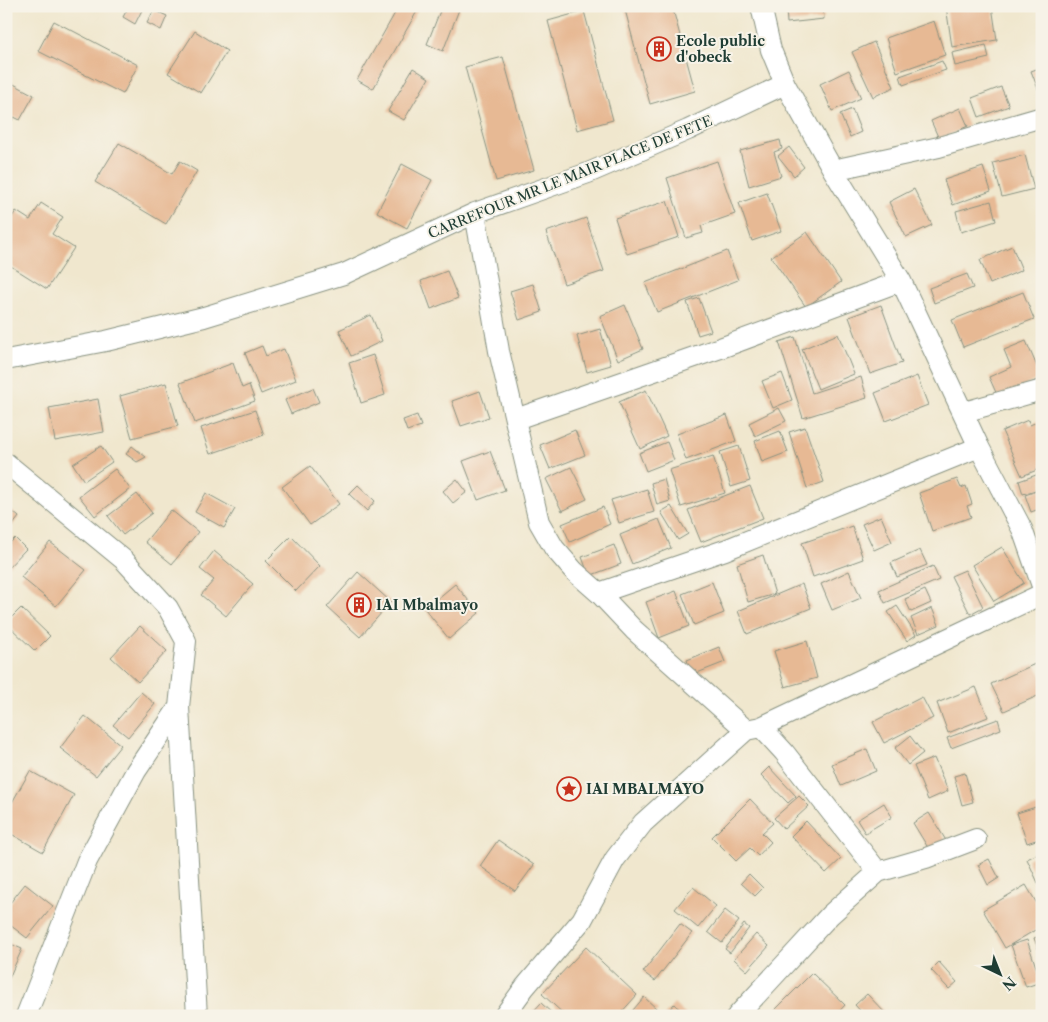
<svg xmlns="http://www.w3.org/2000/svg" width="1048" height="1022" font-family="'Libre Caslon Text',serif">
<rect width="100%" height="100%" fill="#f7f3e8"/>
<filter id="ink" filterUnits="userSpaceOnUse"><feTurbulence type="fractalNoise" baseFrequency=".02" numOctaves="2"/><feDisplacementMap in="SourceGraphic" scale="10" xChannelSelector="R" yChannelSelector="G"/><feConvolveMatrix kernelMatrix="1 2 1 2 8 2 1 2 1" color-interpolation-filters="sRGB"/></filter>
<filter id="wash" filterUnits="userSpaceOnUse"><feTurbulence type="fractalNoise" baseFrequency=".0096" numOctaves="4" result="noise"/><feDisplacementMap in="SourceGraphic" scale="20" xChannelSelector="R" yChannelSelector="G"/><feGaussianBlur stdDeviation="1.12" result="paint"/><feColorMatrix in="noise" values="0 0 0 0 0 0 0 0 0 0 0 0 0 0 0 0 0 1.4 0 .05"/><feComposite in="paint" operator="in"/></filter>
<g filter="url(#wash)">
<rect width="100%" height="100%" fill="#f0e7ce"/>
<g id="blocks">
<path fill="#e7b994" d="M 129,6 L 143,8 L 135,24 L 123,17 Z
M 399,6 L 420,6 L 373,89 L 357,80 Z
M 442,6 L 460,7 L 443,51 L 427,44 Z
M 624,6 L 672,6 L 695,91 L 650,104 Z
M 786,6 L 823,6 L 824,19 L 787,23 Z
M 946,6 L 992,6 L 997,40 L 952,47 Z
M 154,10 L 167,16 L 161,30 L 147,23 Z
M 584,11 L 613,120 L 577,130 L 548,21 Z
M 54,21 L 138,65 L 123,94 L 38,51 Z
M 934,21 L 945,55 L 897,72 L 886,38 Z
M 195,31 L 227,51 L 201,93 L 168,73 Z
M 874,42 L 894,87 L 873,97 L 852,52 Z
M 986,45 L 989,58 L 955,66 L 952,53 Z
M 503,57 L 534,170 L 496,181 L 465,67 Z
M 942,61 L 946,70 L 903,85 L 900,76 Z
M 1042,67 L 1042,99 L 1031,71 Z
M 413,68 L 429,78 L 404,120 L 388,111 Z
M 849,70 L 861,98 L 832,111 L 820,84 Z
M 6,80 L 34,95 L 20,120 L 14,117 L 6,130 Z
M 1001,87 L 1009,106 L 979,117 L 972,98 Z
M 960,108 L 968,126 L 939,139 L 931,121 Z
M 852,109 L 861,132 L 850,137 L 840,114 Z
M 780,140 L 782,149 L 774,152 L 781,176 L 749,186 L 740,151 Z
M 119,143 L 172,174 L 180,161 L 197,171 L 166,224 L 95,182 Z
M 789,147 L 804,167 L 794,176 L 778,156 Z
M 1025,155 L 1034,189 L 1002,197 L 993,163 Z
M 717,161 L 735,214 L 701,226 L 703,233 L 686,238 L 667,178 Z
M 402,164 L 432,180 L 407,228 L 377,212 Z
M 983,167 L 991,191 L 953,205 L 944,180 Z
M 914,189 L 932,225 L 906,237 L 889,202 Z
M 767,193 L 781,231 L 752,241 L 739,203 Z
M 667,201 L 679,237 L 627,254 L 615,218 Z
M 991,201 L 996,221 L 961,232 L 956,211 Z
M 41,203 L 63,217 L 52,234 L 74,248 L 47,289 L 6,263 L 6,226 L 16,211 L 30,220 Z
M 586,218 L 604,271 L 564,284 L 546,232 Z
M 807,232 L 841,282 L 806,307 L 771,257 Z
M 1012,246 L 1022,270 L 990,284 L 980,260 Z
M 727,251 L 738,280 L 657,312 L 645,283 Z
M 447,271 L 458,298 L 431,309 L 421,281 Z
M 967,274 L 973,288 L 934,303 L 929,288 Z
M 533,284 L 542,312 L 519,320 L 510,291 Z
M 1023,292 L 1034,319 L 963,347 L 952,320 Z
M 699,298 L 711,331 L 698,335 L 687,302 Z
M 625,305 L 643,349 L 618,360 L 600,316 Z
M 881,305 L 902,363 L 870,374 L 849,317 Z
M 371,315 L 382,341 L 351,356 L 339,330 Z
M 600,329 L 611,365 L 587,372 L 577,336 Z
M 838,334 L 854,374 L 818,389 L 802,349 Z
M 795,337 L 812,393 L 861,377 L 867,398 L 803,418 L 779,342 Z
M 1026,341 L 1042,378 L 998,397 L 989,377 L 1011,367 L 1004,350 Z
M 262,346 L 266,356 L 284,349 L 296,380 L 261,394 L 245,353 Z
M 373,355 L 385,395 L 361,403 L 349,363 Z
M 233,363 L 242,388 L 249,385 L 255,401 L 195,423 L 180,383 Z
M 782,373 L 792,400 L 773,408 L 762,381 Z
M 917,376 L 928,405 L 886,421 L 875,393 Z
M 166,383 L 178,426 L 132,438 L 120,396 Z
M 313,388 L 319,402 L 291,414 L 285,400 Z
M 646,390 L 667,436 L 640,449 L 619,402 Z
M 480,391 L 489,417 L 461,426 L 452,401 Z
M 98,399 L 104,432 L 55,441 L 49,408 Z
M 779,408 L 786,421 L 755,436 L 749,423 Z
M 255,410 L 264,435 L 210,454 L 201,428 Z
M 417,415 L 421,426 L 407,431 L 403,420 Z
M 727,415 L 736,441 L 686,460 L 677,434 Z
M 1028,420 L 1030,425 L 1041,420 L 1042,423 L 1042,468 L 1022,476 L 1002,431 Z
M 805,427 L 824,482 L 807,488 L 789,432 Z
M 575,430 L 585,455 L 550,469 L 540,445 Z
M 780,431 L 788,452 L 762,462 L 755,441 Z
M 667,442 L 674,460 L 646,471 L 639,453 Z
M 101,446 L 112,462 L 84,481 L 73,464 Z
M 132,446 L 146,457 L 137,462 L 126,454 Z
M 739,446 L 750,481 L 731,487 L 720,452 Z
M 490,451 L 505,490 L 478,500 L 463,461 Z
M 713,456 L 725,493 L 681,507 L 669,470 Z
M 310,466 L 339,504 L 310,525 L 282,487 Z
M 571,467 L 587,499 L 562,511 L 546,479 Z
M 115,469 L 130,489 L 95,516 L 79,496 Z
M 1042,473 L 1042,488 L 1023,494 L 1019,481 Z
M 457,479 L 467,492 L 453,503 L 443,491 Z
M 664,479 L 670,501 L 657,505 L 651,483 Z
M 957,479 L 961,488 L 966,486 L 972,504 L 967,506 L 971,517 L 932,531 L 919,493 Z
M 358,485 L 375,501 L 367,511 L 349,494 Z
M 750,486 L 763,518 L 701,542 L 688,510 Z
M 647,489 L 654,512 L 619,523 L 611,500 Z
M 1042,489 L 1042,508 L 1031,512 L 1025,495 Z
M 206,493 L 235,509 L 224,528 L 195,512 Z
M 137,494 L 152,513 L 123,535 L 108,516 Z
M 6,506 L 19,517 L 6,534 Z
M 671,506 L 688,534 L 678,540 L 661,512 Z
M 603,507 L 610,524 L 570,542 L 562,524 Z
M 171,510 L 198,532 L 172,564 L 145,542 Z
M 881,516 L 892,542 L 874,550 L 862,524 Z
M 659,519 L 671,548 L 632,564 L 620,535 Z
M 852,526 L 863,559 L 813,577 L 802,543 Z
M 291,536 L 320,566 L 296,591 L 266,561 Z
M 15,538 L 26,549 L 6,570 L 6,547 Z
M 50,542 L 86,570 L 56,606 L 21,577 Z
M 614,545 L 621,564 L 589,576 L 582,557 Z
M 1002,547 L 1024,583 L 994,601 L 972,565 Z
M 920,550 L 927,565 L 897,577 L 891,563 Z
M 214,551 L 253,584 L 226,616 L 201,595 L 214,580 L 200,569 Z
M 763,555 L 775,594 L 748,602 L 737,564 Z
M 933,566 L 939,580 L 885,603 L 879,590 Z
M 965,570 L 983,607 L 970,614 L 951,576 Z
M 849,571 L 861,598 L 832,610 L 821,584 Z
M 358,572 L 391,602 L 360,637 L 327,607 Z
M 712,582 L 724,613 L 694,625 L 682,594 Z
M 455,584 L 479,613 L 449,639 L 425,609 Z
M 802,584 L 811,608 L 747,634 L 738,611 Z
M 925,590 L 931,603 L 911,612 L 905,599 Z
M 676,591 L 689,626 L 659,638 L 646,602 Z
M 897,606 L 916,635 L 907,641 L 888,612 Z
M 21,608 L 50,636 L 35,651 L 6,623 Z
M 932,608 L 939,625 L 918,634 L 911,618 Z
M 140,626 L 167,651 L 138,682 L 111,657 Z
M 807,641 L 817,678 L 785,687 L 774,651 Z
M 719,647 L 725,662 L 692,675 L 687,660 Z
M 1035,664 L 1042,677 L 1042,694 L 1004,711 L 991,684 Z
M 976,687 L 988,717 L 948,733 L 937,703 Z
M 141,692 L 155,704 L 128,737 L 113,725 Z
M 922,697 L 933,718 L 884,743 L 873,722 Z
M 85,716 L 121,745 L 96,776 L 60,748 Z
M 998,719 L 1001,729 L 951,748 L 947,738 Z
M 910,736 L 923,753 L 908,765 L 895,748 Z
M 867,749 L 876,771 L 841,786 L 832,764 Z
M 934,758 L 948,791 L 928,800 L 914,766 Z
M 769,767 L 796,796 L 788,803 L 761,775 Z
M 30,771 L 74,795 L 43,852 L 6,831 L 6,813 Z
M 965,773 L 973,802 L 962,805 L 954,776 Z
M 799,796 L 809,806 L 784,829 L 774,818 Z
M 750,799 L 773,823 L 762,833 L 771,842 L 758,856 L 750,848 L 736,861 L 712,837 Z
M 884,803 L 892,817 L 865,833 L 857,820 Z
M 1042,805 L 1042,838 L 1027,843 L 1017,813 Z
M 929,813 L 947,842 L 930,851 L 913,823 Z
M 806,821 L 841,859 L 826,873 L 791,836 Z
M 498,840 L 534,865 L 515,891 L 480,866 Z
M 1042,852 L 1042,883 L 1039,885 L 1027,859 Z
M 989,859 L 999,878 L 988,885 L 978,865 Z
M 749,874 L 763,888 L 755,896 L 741,883 Z
M 25,884 L 53,906 L 27,938 L 6,922 L 6,908 Z
M 1026,885 L 1042,912 L 1042,926 L 1005,948 L 983,910 Z
M 693,887 L 716,906 L 698,928 L 675,909 Z
M 725,910 L 739,921 L 722,943 L 708,932 Z
M 680,924 L 692,933 L 655,981 L 643,972 Z
M 744,924 L 749,928 L 730,953 L 725,949 Z
M 756,934 L 769,946 L 747,971 L 734,959 Z
M 1042,935 L 1042,959 L 1034,938 Z
M 1027,940 L 1041,982 L 1026,987 L 1011,945 Z
M 6,942 L 22,949 L 6,985 Z
M 586,947 L 637,995 L 618,1016 L 566,1016 L 542,994 Z
M 939,962 L 957,982 L 949,989 L 931,970 Z
M 812,973 L 845,1005 L 835,1016 L 780,1016 L 775,1010 Z
M 867,994 L 888,1016 L 865,1016 L 855,1005 Z
M 644,997 L 658,1010 L 653,1016 L 628,1016 Z
M 541,1003 L 555,1016 L 530,1015 Z
M 674,1004 L 687,1016 L 664,1016 Z"/>
</g>
</g>
<g filter="url(#ink)">
<use href="#blocks" fill-opacity="0" stroke="#889281" stroke-width="1"/>
<g fill="none" stroke-linecap="round" stroke-linejoin="round">
<g stroke="#889281" stroke-width="22">
<path id="street" d="M 761,6 L 771,50 L 785,84 L 833,170 L 901,281 L 979,447 L 1022,529 L 1042,586
M 833,170 L 939,147 L 1042,117
M 475,213 L 499,351 L 539,522 L 554,548 L 574,571 L 599,593 L 634,630 L 746,730
M 6,360 L 106,341 L 204,317 L 344,274 L 475,213 L 588,173 L 688,130 L 785,84
M 964,412 L 1042,390
M 516,419 L 726,346 L 901,281
M 6,463 L 124,560 L 168,608 L 186,641 L 179,707 L 136,771 L 87,861 L 26,1016
M 599,593 L 725,550 L 979,447
M 179,707 L 197,1016
M 761,727 L 784,752 L 878,872
M 504,1016 L 525,987 L 582,920 L 615,859 L 643,823 L 746,730 L 761,727 L 1042,594
M 737,1016 L 830,915 L 878,872 L 926,858 L 976,839"/>
</g>
<use href="#street" stroke="#fff" stroke-width="20"/>
</g>
</g>
<defs>
<g id="building-ring" transform="scale(1.25)"><circle r="9.5" fill="#f7f3e8" stroke="#c8321e" stroke-width="1.5"/><path d="M-4-6H4V6H1V3H-1V6H-4ZM-2.5-4.3h1.7v1.8h-1.7ZM.8-4.3h1.7v1.8H.8ZM-2.5-1h1.7V.8h-1.7ZM.8-1h1.7V.8H.8Z" fill="#c8321e"/></g>
<g id="sight-ring" transform="scale(1.25)"><circle r="9.5" fill="#f7f3e8" stroke="#c8321e" stroke-width="1.5"/><path d="M0-6L1.8-2.2L6-1.7L2.9 1.2L3.7 5.4L0 3.3L-3.7 5.4L-2.9 1.2L-6-1.7L-1.8-2.2Z" fill="#c8321e"/></g>
</defs>
<g fill-rule="evenodd">
<use href="#building-ring" x="659" y="49"/>
<use href="#building-ring" x="359" y="605"/>
<use href="#sight-ring" x="569" y="789"/>
</g>
<g text-anchor="middle" stroke-width="4" stroke-linejoin="round" paint-order="stroke">
<g font-size="14" font-weight="bold" fill="#1f3d34" stroke="#f7f3e8" text-anchor="start">
<text x="676" y="46">Ecole public<tspan x="676" dy="16">d'obeck</tspan></text>
<text x="376" y="610">IAI Mbalmayo</text>
<text x="586" y="794">IAI MBALMAYO</text>
</g>
<g font-size="14" fill="#1f3d34" stroke="#f7f3e8">
<text transform="translate(570 177) rotate(-22)" y="5">CARREFOUR MR LE MAIR PLACE DE FETE</text>
</g>
</g>
<rect width="1048" height="1022" fill="none" stroke="#f7f3e8" stroke-width="25"/>
<g transform="translate(1000 974) rotate(137)" stroke="#f7f3e8" stroke-width="4" paint-order="stroke">
<path d="M0-4L9 19L0 12L-9 19Z" fill="#1f3d34"/>
<text y="-8" font-size="14" font-weight="bold" text-anchor="middle" fill="#1f3d34">N</text>
</g>
</svg>
